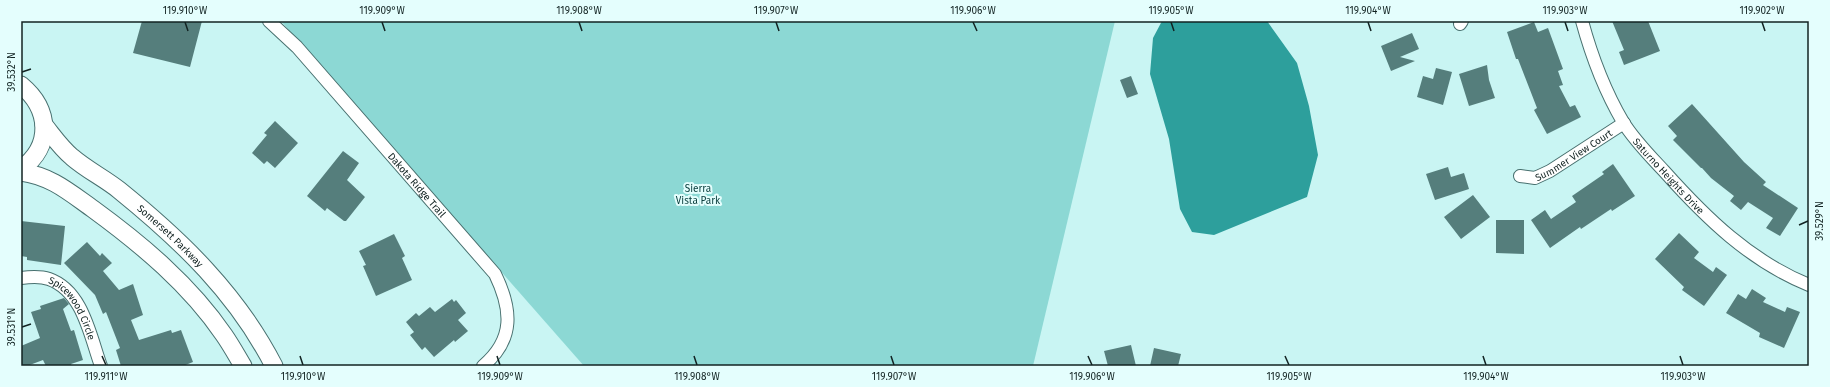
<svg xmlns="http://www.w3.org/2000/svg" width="1830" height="387" font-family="'Fira Sans',sans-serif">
<rect width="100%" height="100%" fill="#c9f5f3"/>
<path fill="#8cd8d4" d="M 281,21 L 1115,21 L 1033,366 L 584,366 Z"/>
<path fill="#2d9f9c" d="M 1162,21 L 1267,21 L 1297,63 L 1309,106 L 1318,155 L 1307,197 L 1214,235 L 1192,232 L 1180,209 L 1169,139 L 1150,74 L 1153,38 Z"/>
<path fill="#557e7c" d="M 142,21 L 202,21 L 190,67 L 133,53 Z
M 1612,21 L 1648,21 L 1660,51 L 1624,65 L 1619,52 L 1624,50 Z
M 1534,22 L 1538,32 L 1548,28 L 1563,69 L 1558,71 L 1563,85 L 1559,86 L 1570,107 L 1575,105 L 1581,117 L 1547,134 L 1534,110 L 1537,108 L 1518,59 L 1516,59 L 1507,32 Z
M 1412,33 L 1419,49 L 1400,57 L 1415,61 L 1391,71 L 1381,46 Z
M 1487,65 L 1489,80 L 1495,98 L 1469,106 L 1459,74 Z
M 1436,68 L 1452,72 L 1443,105 L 1417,97 L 1423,76 L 1433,79 Z
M 1131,76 L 1138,94 L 1127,98 L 1120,80 Z
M 1692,104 L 1744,162 L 1766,182 L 1763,185 L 1798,208 L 1780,236 L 1766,228 L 1773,218 L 1748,202 L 1741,210 L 1730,201 L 1734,196 L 1711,178 L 1702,168 L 1701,168 L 1673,140 L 1677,136 L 1668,126 Z
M 275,121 L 298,143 L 275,168 L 267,161 L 264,164 L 252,153 L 267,135 L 264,133 Z
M 343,151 L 359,163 L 347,180 L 365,197 L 346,221 L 344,221 L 327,208 L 325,211 L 307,196 Z
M 1613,164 L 1635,196 L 1612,211 L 1611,209 L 1581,229 L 1580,227 L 1550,248 L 1531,220 L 1545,210 L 1551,219 L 1576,202 L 1572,196 L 1604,174 L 1602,172 Z
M 1448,167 L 1451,177 L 1464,173 L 1469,189 L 1435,200 L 1426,174 Z
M 1473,195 L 1490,217 L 1461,239 L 1444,217 Z
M 1496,220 L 1524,220 L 1524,254 L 1496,253 Z
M 21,221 L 65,226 L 61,265 L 27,260 L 27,257 L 21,256 Z
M 1679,233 L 1699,252 L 1694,258 L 1713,272 L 1716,267 L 1727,275 L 1704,306 L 1682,290 L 1684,287 L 1655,259 Z
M 394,234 L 405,256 L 402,258 L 412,280 L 376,296 L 363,266 L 366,265 L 359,251 Z
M 87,242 L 100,256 L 102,253 L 112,263 L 103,271 L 119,290 L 133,284 L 143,315 L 131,320 L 139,340 L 171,330 L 172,333 L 181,330 L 193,362 L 183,366 L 121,366 L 116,350 L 120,348 L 106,312 L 103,314 L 95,295 L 64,263 Z
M 1752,289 L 1766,298 L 1763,302 L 1785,312 L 1787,307 L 1800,312 L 1784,348 L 1759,337 L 1760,333 L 1726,313 L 1738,294 L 1746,299 Z
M 64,298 L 69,304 L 63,309 L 71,331 L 74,330 L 83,360 L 71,364 L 72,366 L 46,366 L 43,360 L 27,366 L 21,366 L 21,346 L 40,338 L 31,312 L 41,309 L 40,306 Z
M 452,299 L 454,302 L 456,300 L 466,313 L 458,320 L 468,331 L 455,342 L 454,340 L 434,357 L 425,347 L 422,350 L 410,335 L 414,332 L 406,322 L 416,313 L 419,316 L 430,307 L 435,312 Z
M 1131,345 L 1136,366 L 1108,366 L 1104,351 Z
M 1154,348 L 1181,354 L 1178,366 L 1150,366 Z"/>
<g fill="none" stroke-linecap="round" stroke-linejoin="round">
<g stroke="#48706f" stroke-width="14">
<g id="street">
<path id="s1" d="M 269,21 L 297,47 L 495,274 C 512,309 515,339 483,366"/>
<path id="s2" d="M 1582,21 C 1591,54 1606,93 1623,122 C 1634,140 1650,156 1664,171 C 1706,218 1750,261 1809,285"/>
<path d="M 1460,24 L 1462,21"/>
<path id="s3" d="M 1520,176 L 1535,178 L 1550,171 L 1624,123"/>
<path id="s4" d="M 21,278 C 29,277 40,276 49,279 C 83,291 90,336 101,366"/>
</g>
</g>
<g stroke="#48706f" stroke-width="19">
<g id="secondary">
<path d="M 21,85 C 50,109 53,146 21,169"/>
<path id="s5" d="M 44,125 C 53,136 61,148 72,157 C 87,170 104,178 119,190 C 182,241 237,294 274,366"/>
<path d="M 21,172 C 51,176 69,192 93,209 C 141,244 190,285 224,335 C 231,345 237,356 243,366"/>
</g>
</g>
<use href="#street" stroke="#fff" stroke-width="12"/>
<use href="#secondary" stroke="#fff" stroke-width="17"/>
</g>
<path fill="none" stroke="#122322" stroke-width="1.5" d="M 185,22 L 188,31M 382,22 L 385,31M 579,22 L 582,31M 776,22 L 779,31M 973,22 L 977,31M 1171,22 L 1174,31M 1368,22 L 1371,31M 1565,22 L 1568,31M 1762,22 L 1765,31M 22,72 L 31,69M 1799,225 L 1808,221M 22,327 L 31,324M 102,356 L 106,365M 300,356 L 303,365M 497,356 L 500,365M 694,356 L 697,365M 891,356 L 894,365M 1088,356 L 1092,365M 1285,356 L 1289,365M 1483,356 L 1486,365M 1680,356 L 1683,365"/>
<g text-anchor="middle" stroke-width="4" stroke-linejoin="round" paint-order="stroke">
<g font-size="10" fill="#122322" stroke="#e4fefd">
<text dy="4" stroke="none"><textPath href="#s3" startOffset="60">Summer View Court</textPath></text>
<text dy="4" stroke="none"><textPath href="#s2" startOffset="180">Saturno Heights Drive</textPath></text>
<text dy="4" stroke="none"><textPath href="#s1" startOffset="221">Dakota Ridge Trail</textPath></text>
<text dy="4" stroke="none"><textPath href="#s5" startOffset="169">Somersett Parkway</textPath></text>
<text dy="4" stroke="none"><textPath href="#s4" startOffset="67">Spicewood Circle</textPath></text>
</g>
<g font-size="10" fill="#073b3a" stroke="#e4fefd">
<text x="698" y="192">Sierra<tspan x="698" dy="12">Vista Park</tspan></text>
</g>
</g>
<rect width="1830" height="387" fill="none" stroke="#e4fefd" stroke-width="44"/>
<rect x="22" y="22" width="1786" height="343" fill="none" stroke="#122322" stroke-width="1.5"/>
<g font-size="10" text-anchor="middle" fill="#122322">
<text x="185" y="14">119.910°W</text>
<text x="382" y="14">119.909°W</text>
<text x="579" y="14">119.908°W</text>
<text x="776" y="14">119.907°W</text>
<text x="973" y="14">119.906°W</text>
<text x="1171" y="14">119.905°W</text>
<text x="1368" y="14">119.904°W</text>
<text x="1565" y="14">119.903°W</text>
<text x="1762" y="14">119.902°W</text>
<text transform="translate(11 72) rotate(-90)" y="4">39.532°N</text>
<text transform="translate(1819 221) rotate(-90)" y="4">39.529°N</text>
<text transform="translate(11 327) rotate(-90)" y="4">39.531°N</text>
<text x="106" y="380">119.911°W</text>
<text x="303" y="380">119.910°W</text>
<text x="500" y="380">119.909°W</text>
<text x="697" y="380">119.908°W</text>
<text x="894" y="380">119.907°W</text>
<text x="1092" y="380">119.906°W</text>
<text x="1289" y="380">119.905°W</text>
<text x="1486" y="380">119.904°W</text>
<text x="1683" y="380">119.903°W</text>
</g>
</svg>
